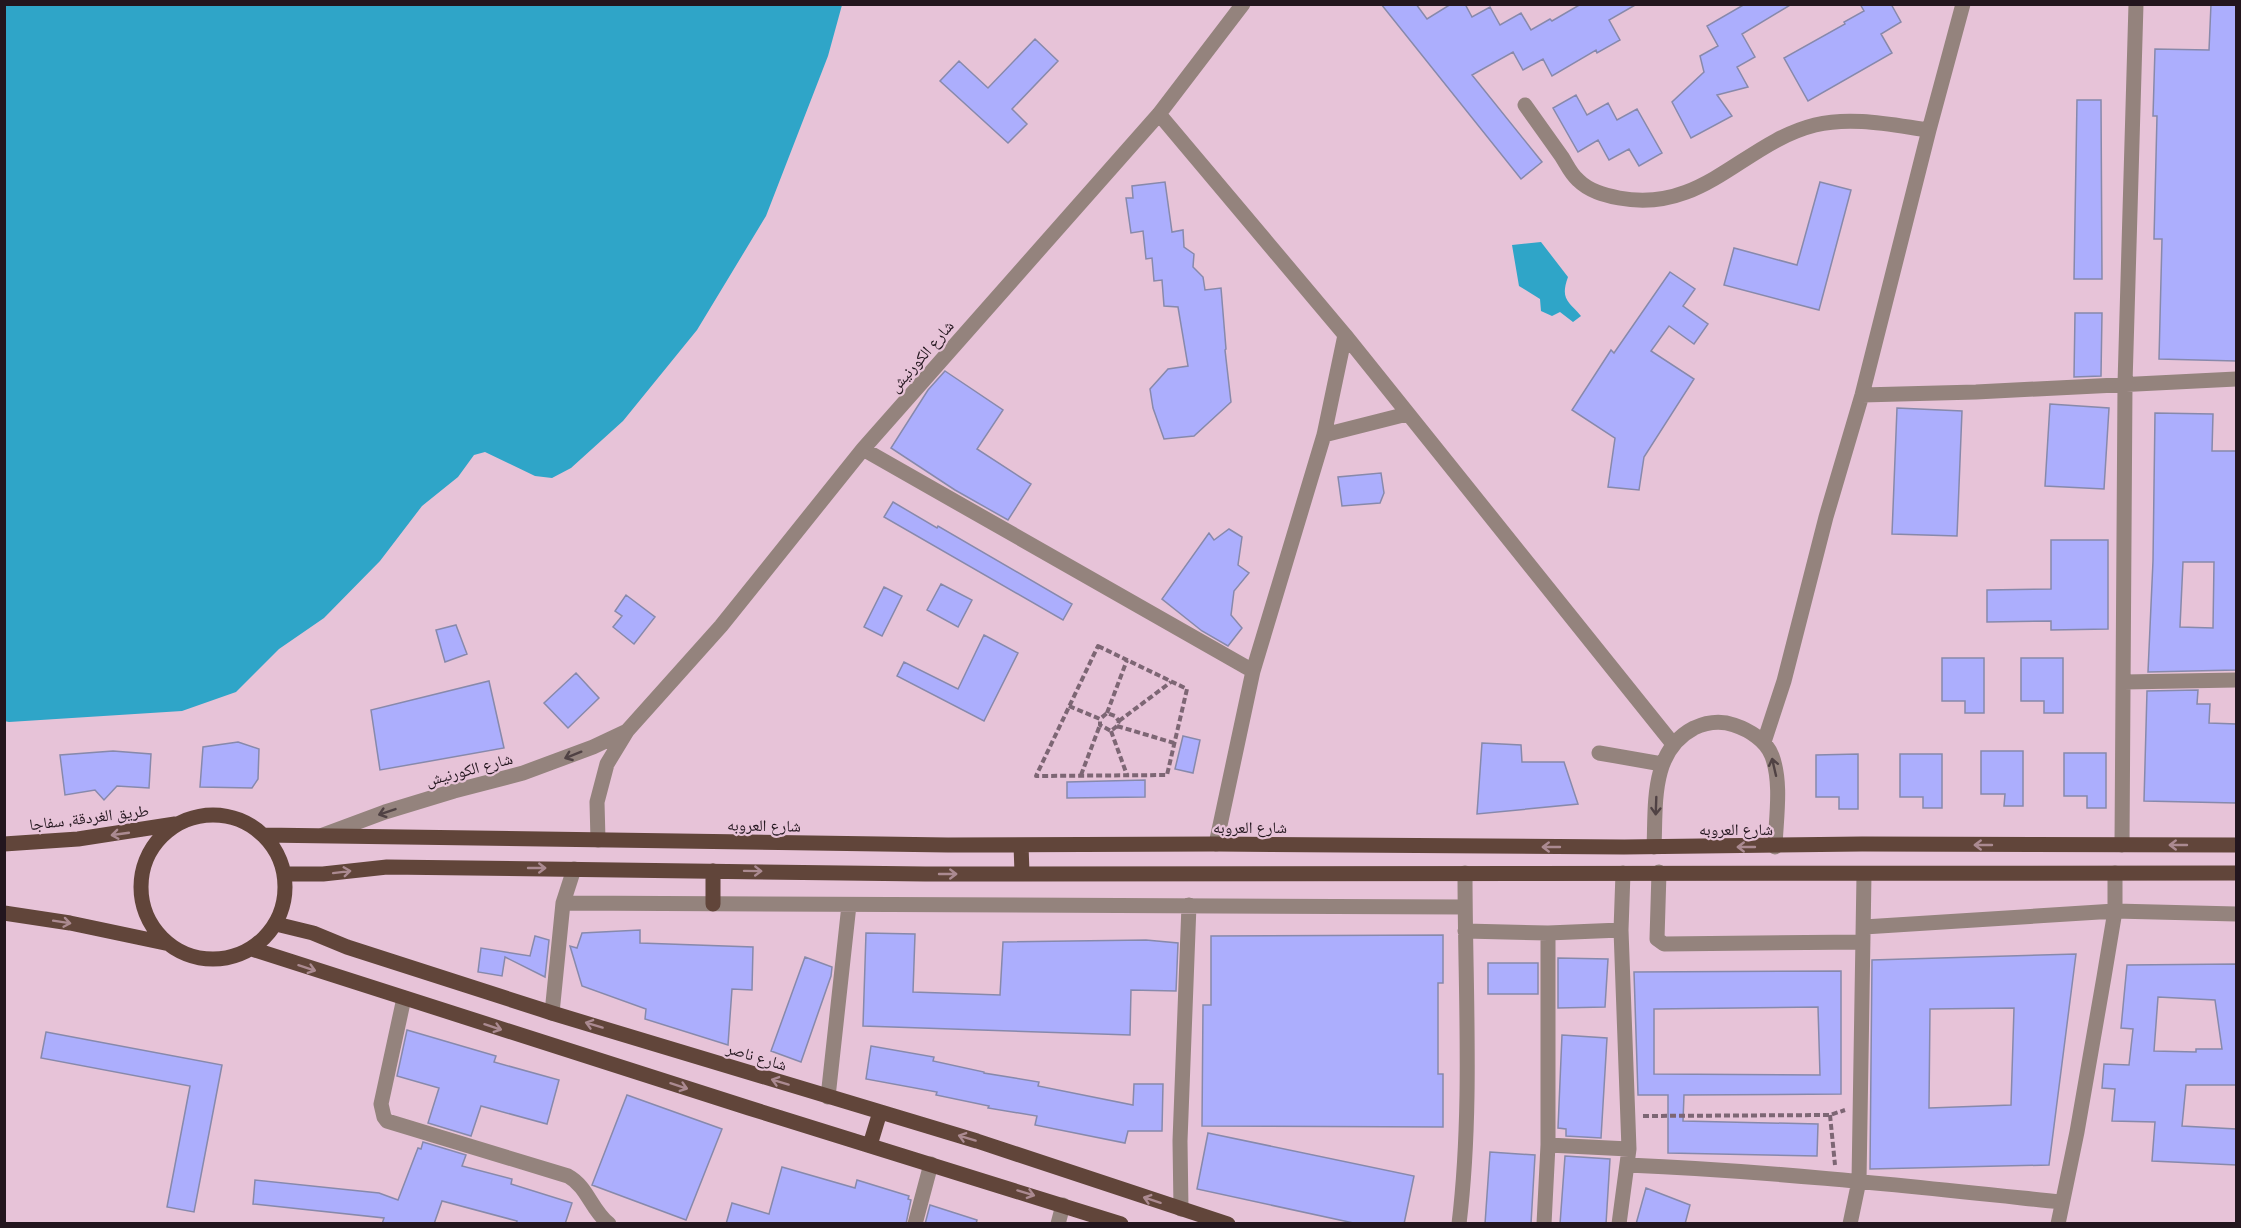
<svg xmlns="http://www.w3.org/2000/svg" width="2241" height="1228" font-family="'Nunito Sans','Noto Naskh Arabic',sans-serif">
<rect width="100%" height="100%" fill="#e7c3d8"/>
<path fill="#2fa5c8" d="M 5,4 L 842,4 L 842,5 L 828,56 L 766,216 L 697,330 L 623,421 L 571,468 L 552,478 L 535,476 L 485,452 L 474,455 L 458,477 L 422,506 L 380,561 L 324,618 L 279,649 L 236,692 L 182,711 L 9,722 L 4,721 Z
M 1541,242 L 1568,277 C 1560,299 1568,301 1581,316 L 1573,322 L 1560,312 L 1552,316 L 1541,311 L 1540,299 L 1519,286 L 1512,245 Z"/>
<path fill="#acaefd" stroke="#8789ab" stroke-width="1.5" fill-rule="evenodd" d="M 1381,4 L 1416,4 L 1427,19 L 1451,4 L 1465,4 L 1472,17 L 1490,7 L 1500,25 L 1521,13 L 1531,30 L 1550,19 L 1552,21 L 1581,4 L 1637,4 L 1609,20 L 1620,40 L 1597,53 L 1596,50 L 1552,76 L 1543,59 L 1523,70 L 1513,52 L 1472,75 L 1542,162 L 1521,179 Z
M 1745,4 L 1792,4 L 1742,34 L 1755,57 L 1737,67 L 1748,87 L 1717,95 L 1732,116 L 1691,138 L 1672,102 L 1704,72 L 1700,56 L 1718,46 L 1707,26 Z
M 1860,4 L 1891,4 L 1901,22 L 1881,34 L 1892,53 L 1808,101 L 1784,58 L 1845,24 L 1844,22 L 1864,11 Z
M 2211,4 L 2236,4 L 2236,361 L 2159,359 L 2162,239 L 2154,239 L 2157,116 L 2153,116 L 2155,49 L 2209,50 Z
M 1035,39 L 1058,61 L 1012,109 L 1027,124 L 1008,143 L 940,81 L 959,61 L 988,88 Z
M 1576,95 L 1587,115 L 1608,103 L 1617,120 L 1637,109 L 1662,153 L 1639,166 L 1629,149 L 1609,160 L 1598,140 L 1578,152 L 1553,108 Z
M 2077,100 L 2101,100 L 2102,279 L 2074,279 Z
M 1165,182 L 1172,232 L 1183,230 L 1184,247 L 1194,254 L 1193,267 L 1203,277 L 1205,290 L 1221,288 L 1226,349 L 1225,350 L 1231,402 L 1194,436 L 1164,439 L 1153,408 L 1150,389 L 1168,369 L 1188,366 L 1178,307 L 1164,306 L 1162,280 L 1154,281 L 1152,258 L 1146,259 L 1143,231 L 1131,233 L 1126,198 L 1133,198 L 1132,186 Z
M 1820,182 L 1851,190 L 1819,310 L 1724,285 L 1734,248 L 1797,265 Z
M 1670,272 L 1695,289 L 1683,306 L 1708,324 L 1694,344 L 1669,326 L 1651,351 L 1694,379 L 1644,457 L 1639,490 L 1608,487 L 1615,438 L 1572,410 L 1611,350 L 1614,353 Z
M 2075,313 L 2102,313 L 2101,376 L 2074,377 Z
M 945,371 L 1003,410 L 977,449 L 1031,484 L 1008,520 L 955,490 L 891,448 L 928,390 Z
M 2050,404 L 2109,408 L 2104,489 L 2045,486 Z
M 1897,408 L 1962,411 L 1957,536 L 1892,534 Z
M 2155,413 L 2213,414 L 2212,451 L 2236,451 L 2236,670 L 2148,672 L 2153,561 ZM 2183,562 L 2214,562 L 2213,628 L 2180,627 Z
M 1381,473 L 1384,493 L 1380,503 L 1342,506 L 1338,477 Z
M 893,502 L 937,528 L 938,526 L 1072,604 L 1063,620 L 884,517 Z
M 1229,529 L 1242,537 L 1238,565 L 1249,573 L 1234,591 L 1231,615 L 1242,628 L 1228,646 L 1202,631 L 1162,599 L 1209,533 L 1214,540 Z
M 2051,540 L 2108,540 L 2108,629 L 2051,630 L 2051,621 L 1987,622 L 1987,590 L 2051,589 Z
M 941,584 L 972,600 L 958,627 L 927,610 Z
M 884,587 L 902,596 L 882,636 L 864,627 Z
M 626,595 L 655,617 L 634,644 L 613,627 L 622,616 L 615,611 Z
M 456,625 L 467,654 L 445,662 L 436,630 Z
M 984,635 L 1018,653 L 984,721 L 897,676 L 904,662 L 958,689 Z
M 1942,658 L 1984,658 L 1984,713 L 1965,713 L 1965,701 L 1942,701 Z
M 2021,658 L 2063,658 L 2063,713 L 2044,713 L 2044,701 L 2021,701 Z
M 576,673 L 599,698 L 568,728 L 544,703 Z
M 489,681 L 504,748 L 380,770 L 371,710 Z
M 2198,690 L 2197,704 L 2210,704 L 2209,723 L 2236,724 L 2236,803 L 2144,801 L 2147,691 Z
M 1183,736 L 1200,740 L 1193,773 L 1175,769 Z
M 238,742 L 259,749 L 258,779 L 252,788 L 200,787 L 203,747 Z
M 1482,743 L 1521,745 L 1522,762 L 1564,762 L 1578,804 L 1477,814 Z
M 113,751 L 151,754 L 149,788 L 117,786 L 104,800 L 95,790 L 65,795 L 60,755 Z
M 1981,751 L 2023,751 L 2023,806 L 2004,806 L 2005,794 L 1981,794 Z
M 2064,753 L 2106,753 L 2106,808 L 2087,808 L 2087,796 L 2064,796 Z
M 1858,754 L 1858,809 L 1839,809 L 1839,797 L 1816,797 L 1816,755 Z
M 1900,754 L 1942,754 L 1942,808 L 1923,808 L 1923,797 L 1900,797 Z
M 1145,780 L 1145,797 L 1067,798 L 1067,782 Z
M 640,930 L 640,943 L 753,947 L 752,990 L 732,989 L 728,1045 L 645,1019 L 646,1009 L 582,986 L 570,946 L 577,948 L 582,933 Z
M 866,933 L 915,934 L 913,992 L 1000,995 L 1003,942 L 1146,940 L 1178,943 L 1176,991 L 1131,990 L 1130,1035 L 863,1026 Z
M 1443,935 L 1443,983 L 1438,983 L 1438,1074 L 1443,1074 L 1443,1127 L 1202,1126 L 1203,1005 L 1211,1005 L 1211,936 Z
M 535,936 L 549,940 L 545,977 L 505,957 L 502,976 L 478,972 L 481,948 L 530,956 Z
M 2076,954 L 2049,1165 L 1870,1169 L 1872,960 ZM 2014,1008 L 2011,1105 L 1929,1108 L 1930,1009 Z
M 805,957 L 832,967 L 831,976 L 801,1062 L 771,1051 Z
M 1558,958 L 1608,959 L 1605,1007 L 1558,1008 Z
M 1488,963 L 1538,963 L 1538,994 L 1488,994 Z
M 2236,964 L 2236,1085 L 2186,1085 L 2182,1126 L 2236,1129 L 2236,1165 L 2152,1161 L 2155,1122 L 2112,1121 L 2115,1089 L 2102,1088 L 2104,1064 L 2129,1065 L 2133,1029 L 2121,1028 L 2127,965 ZM 2158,997 L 2215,1000 L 2222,1049 L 2196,1049 L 2196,1052 L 2154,1051 Z
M 1841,971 L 1841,1094 L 1684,1095 L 1683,1121 L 1818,1124 L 1817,1156 L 1668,1153 L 1668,1095 L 1638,1095 L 1634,972 ZM 1818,1007 L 1820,1075 L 1654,1074 L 1654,1009 Z
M 407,1030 L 496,1056 L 494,1062 L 559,1080 L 547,1124 L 481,1106 L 471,1136 L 428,1123 L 439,1088 L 397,1076 Z
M 46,1032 L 222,1065 L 194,1212 L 167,1207 L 190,1086 L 41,1058 Z
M 1562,1035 L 1607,1038 L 1601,1138 L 1566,1136 L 1566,1129 L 1558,1128 Z
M 871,1046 L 934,1057 L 933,1061 L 984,1072 L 984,1073 L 1039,1082 L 1038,1086 L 1133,1105 L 1134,1084 L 1163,1084 L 1162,1131 L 1128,1131 L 1125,1143 L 1035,1125 L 1037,1116 L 988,1108 L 989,1106 L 936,1095 L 937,1092 L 866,1079 Z
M 627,1095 L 722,1129 L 686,1220 L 592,1185 Z
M 1208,1133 L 1414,1176 L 1404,1224 L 1358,1224 L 1197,1189 Z
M 423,1142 L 466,1155 L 462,1166 L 512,1179 L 511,1184 L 572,1203 L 565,1224 L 516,1224 L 517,1221 L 442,1201 L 434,1224 L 382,1224 L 384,1218 L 253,1204 L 255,1180 L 379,1193 L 398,1200 L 418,1148 L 421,1149 Z
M 1490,1152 L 1535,1155 L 1531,1224 L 1485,1224 Z
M 1565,1156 L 1610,1159 L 1606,1224 L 1560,1224 Z
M 782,1167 L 855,1188 L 857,1180 L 909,1196 L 908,1199 L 911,1200 L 906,1224 L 726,1224 L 732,1203 L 769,1214 Z
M 1646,1188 L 1690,1205 L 1685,1224 L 1636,1224 Z
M 930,1205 L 977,1220 L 976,1224 L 925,1224 Z"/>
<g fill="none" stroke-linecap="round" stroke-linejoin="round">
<path stroke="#7d6674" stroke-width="4" stroke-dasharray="6 3" stroke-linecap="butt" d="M 1098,646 L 1187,689 L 1167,775 L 1036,776 Z
M 1069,706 L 1100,719 L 1100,725 L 1111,731 L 1117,726 L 1119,721 L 1115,716 L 1107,713 L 1100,719
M 1107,713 L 1127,660
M 1119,721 L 1171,682
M 1117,726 L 1174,743
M 1111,731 L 1127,775
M 1081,775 L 1100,725
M 1830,1115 L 1835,1165
M 1643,1116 L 1830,1115 L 1845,1110"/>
<path stroke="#94837d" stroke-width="15" d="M 1525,105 C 1537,122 1550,140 1562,157 C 1567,165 1571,174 1578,180 C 1589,191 1604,195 1619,198 C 1703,214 1743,143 1815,125 C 1852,116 1892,125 1929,130
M 1159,114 L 1345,335 L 1673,744
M 1862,395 L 1976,392 L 2236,379
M 1324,435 L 1407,414
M 863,449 L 1253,671
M 2124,682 L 2236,680
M 1764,742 L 1784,681 L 1826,517 L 1862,395 L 1929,130 L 1963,4
M 1599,753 L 1662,764
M 323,835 L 385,812 L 454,791 L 523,773 L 593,747 L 627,731
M 598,840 L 597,802 L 607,764 L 627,731 L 721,626 L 863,449 L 1159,114 L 1243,4
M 1216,844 L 1253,671 L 1324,435 L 1345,335
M 2122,845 L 2125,384 L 2136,4
M 1654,847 C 1656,805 1650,751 1694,728 C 1707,722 1720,720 1734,725 C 1749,730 1766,740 1772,756 C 1782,783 1776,818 1775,847
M 1659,872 L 1657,939 L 1664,944 L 1863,942
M 563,903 L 1465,907
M 1864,927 L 2115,911 L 2236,914
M 1465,931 L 1548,933 L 1621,930
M 404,998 L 381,1104 L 384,1117 L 387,1121 L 568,1176 C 588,1187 591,1210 609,1224
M 552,1013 L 563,903 L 574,869
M 828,1097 L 849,905
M 1548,1145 L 1629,1149
M 1628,1165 C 1773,1171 1917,1187 2061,1202
M 1181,1209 L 1180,1141 L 1189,905
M 915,1224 L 931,1164
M 1058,1224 L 1063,1205
M 1459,1224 C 1473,1107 1465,990 1465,873
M 1544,1224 L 1548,1145 L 1548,933
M 1619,1224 L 1629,1149 L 1621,930 L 1623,873
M 1850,1224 L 1859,1181 L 1864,875
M 2058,1224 L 2077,1132 L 2104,977 L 2115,911 L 2115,873"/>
<path stroke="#61453a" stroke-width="15" d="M141 887a72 72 0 1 1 144 0a72 72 0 1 1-144 0Z
M 263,835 L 948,845 L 1216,844 L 1624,847 L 1862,844 L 2236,845
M 4,844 L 78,839 L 175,824
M 1021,845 L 1022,873
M 713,871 L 713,904
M 284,874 L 323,874 L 387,867 L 925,874 L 2236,873
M 4,913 L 70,923 L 165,943
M 276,924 L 313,933 L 347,947 L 552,1013 L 977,1141 L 1228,1224
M 252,949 L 749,1108 L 1121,1224
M 870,1145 L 880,1112"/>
</g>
<defs><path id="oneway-shaft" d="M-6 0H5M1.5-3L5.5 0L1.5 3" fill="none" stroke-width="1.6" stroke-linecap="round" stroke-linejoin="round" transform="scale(1.5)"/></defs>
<g stroke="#504244">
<use href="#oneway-shaft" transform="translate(573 755) rotate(158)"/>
<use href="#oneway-shaft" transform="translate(1774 767) rotate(-103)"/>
<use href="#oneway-shaft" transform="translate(1656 806) rotate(92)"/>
<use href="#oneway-shaft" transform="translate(387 812) rotate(161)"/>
</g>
<g stroke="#ab8a91">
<use href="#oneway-shaft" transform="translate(120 834) rotate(172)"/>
<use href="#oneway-shaft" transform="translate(1983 845) rotate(-180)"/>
<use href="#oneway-shaft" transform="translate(2178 845) rotate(180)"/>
<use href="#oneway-shaft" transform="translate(1551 847) rotate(-180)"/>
<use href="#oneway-shaft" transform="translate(1746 847) rotate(180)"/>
<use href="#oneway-shaft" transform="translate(537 868)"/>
<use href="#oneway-shaft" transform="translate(753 871) rotate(1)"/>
<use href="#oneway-shaft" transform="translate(342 872) rotate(-7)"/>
<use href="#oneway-shaft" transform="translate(948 874)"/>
<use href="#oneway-shaft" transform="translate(62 922) rotate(9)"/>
<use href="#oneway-shaft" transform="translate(307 968) rotate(18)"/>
<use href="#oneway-shaft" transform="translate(594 1025) rotate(-163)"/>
<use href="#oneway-shaft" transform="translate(493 1027) rotate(18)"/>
<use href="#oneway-shaft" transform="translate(780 1082) rotate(-163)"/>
<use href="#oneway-shaft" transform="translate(679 1086) rotate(18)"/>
<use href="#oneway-shaft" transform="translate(967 1138) rotate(-163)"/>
<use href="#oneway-shaft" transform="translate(1026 1193) rotate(17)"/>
<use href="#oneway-shaft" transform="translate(1152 1200) rotate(-162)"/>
</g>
<g text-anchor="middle" stroke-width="4.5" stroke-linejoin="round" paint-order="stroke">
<g font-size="16" fill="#23161e" stroke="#e7c3d8">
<text transform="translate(921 356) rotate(-49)" y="6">شارع الكورنيش</text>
<text transform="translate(469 769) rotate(-15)" y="6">شارع الكورنيش</text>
<text transform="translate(89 817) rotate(-7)" y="6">طريق الغردقة, سفاجا</text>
<text transform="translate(764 825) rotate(1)" y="6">شارع العروبه</text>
<text x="1250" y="833">شارع العروبه</text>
<text x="1736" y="835">شارع العروبه</text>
<text transform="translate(757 1056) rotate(17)" y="6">شارع ناصر</text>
</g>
</g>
<rect width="2241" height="1228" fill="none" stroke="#23161e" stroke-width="12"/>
</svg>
